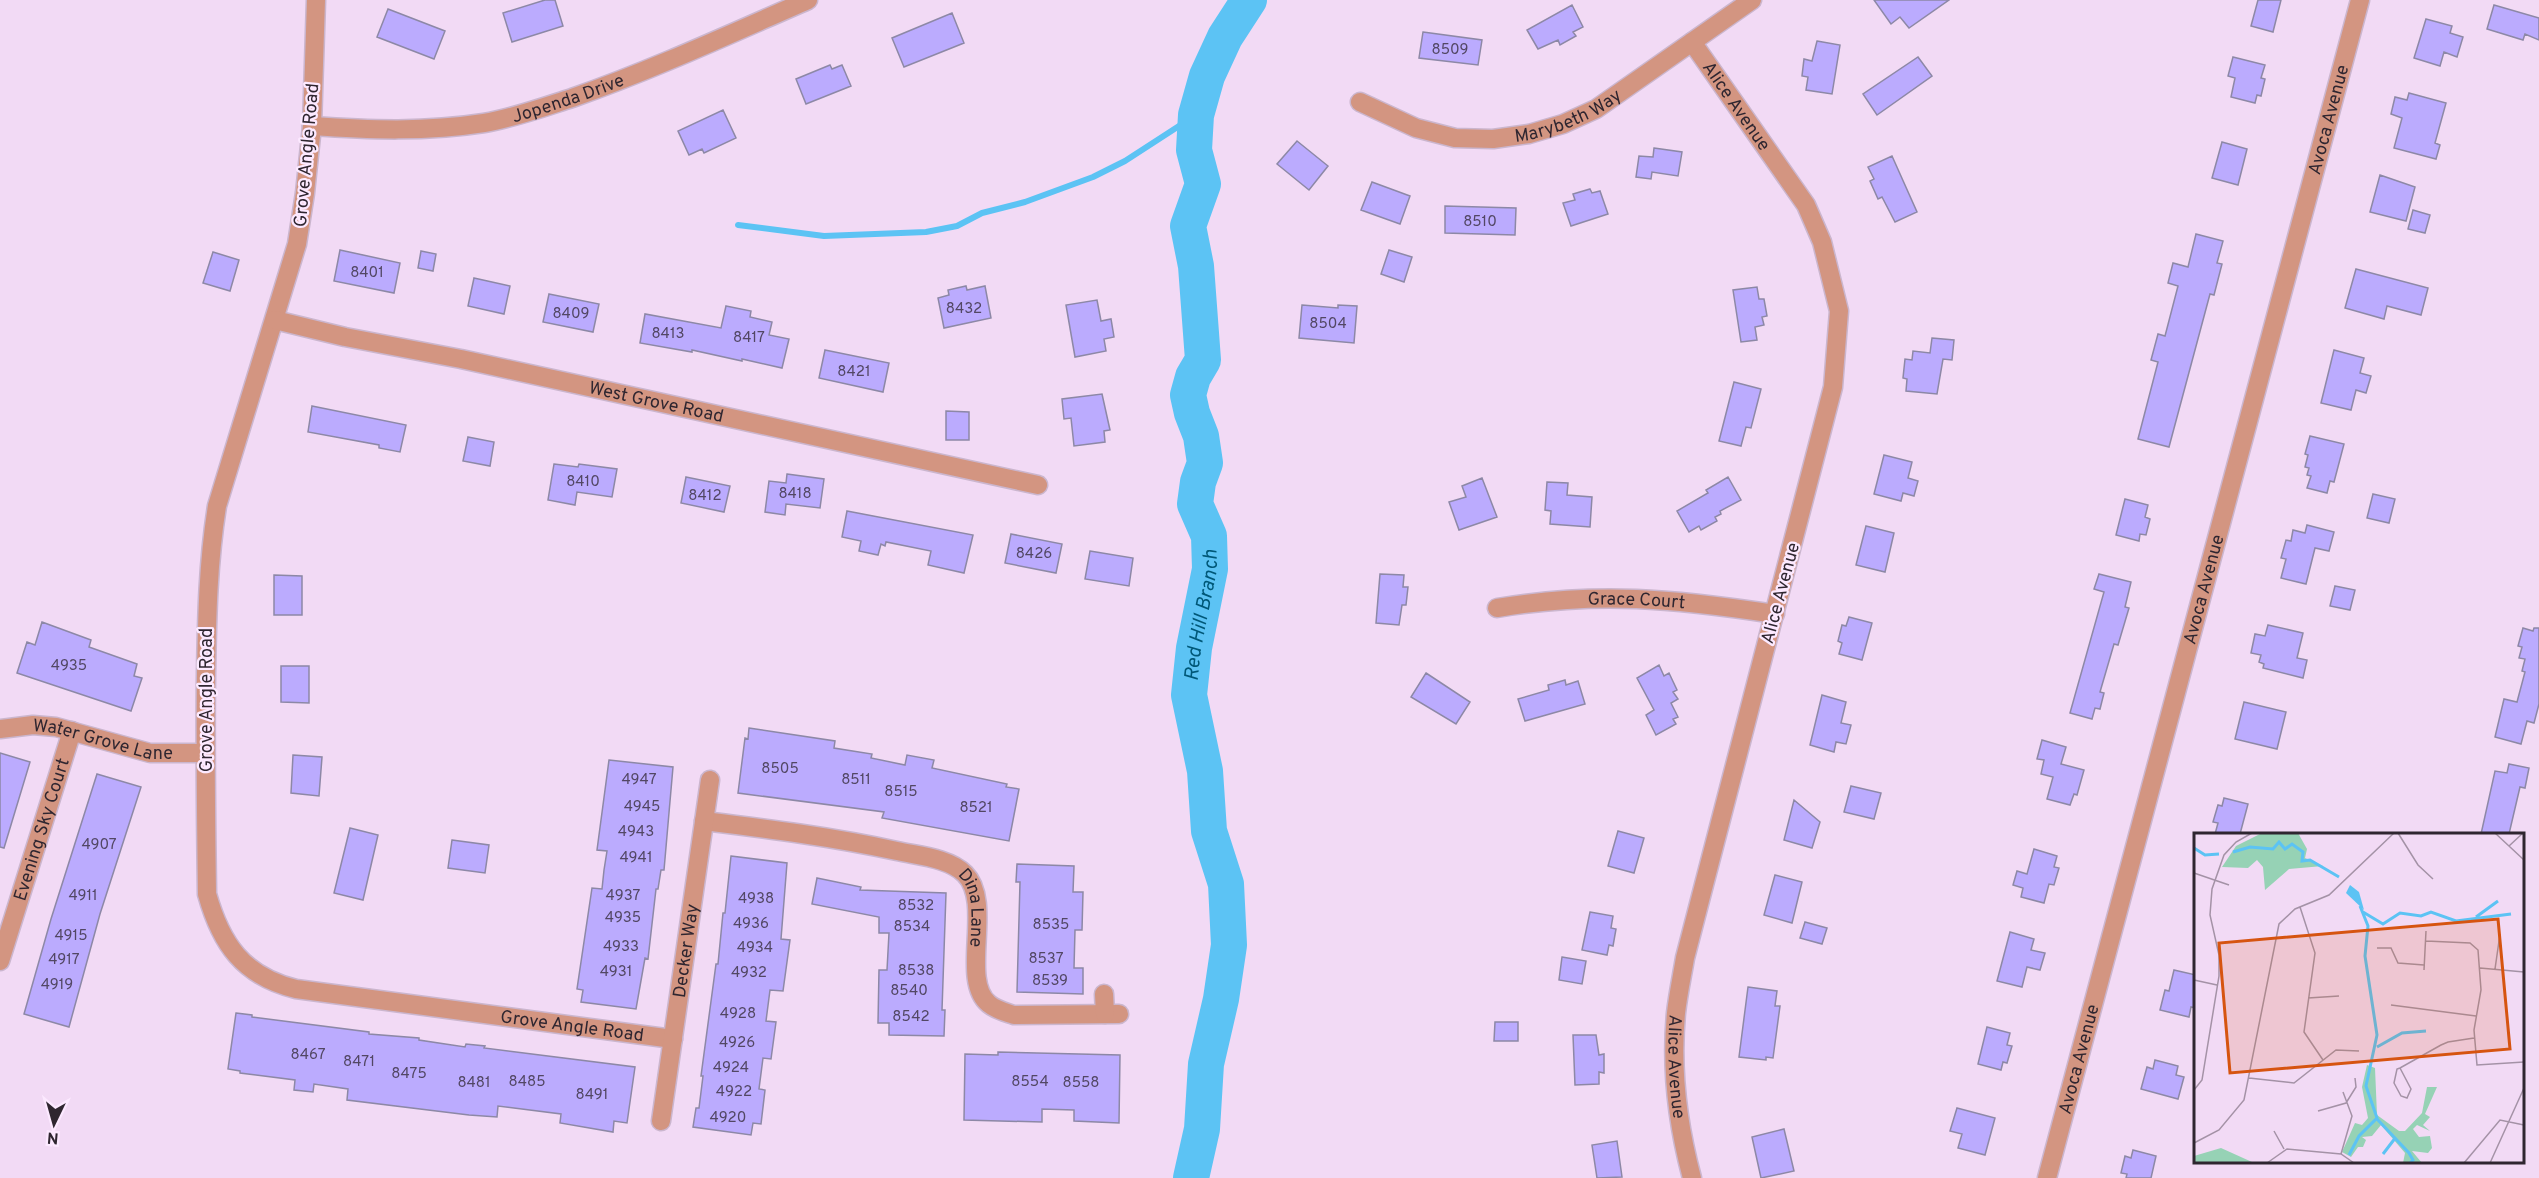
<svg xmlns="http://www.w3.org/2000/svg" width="2539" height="1178" font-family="Overpass,sans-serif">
<rect width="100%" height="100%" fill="#f2daf5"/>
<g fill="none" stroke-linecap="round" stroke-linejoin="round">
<path stroke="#5cc3f4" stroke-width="6" d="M 738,225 L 824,236 L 926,232 L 957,226 L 982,213 L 1025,202 L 1093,177 L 1125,161 L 1196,115"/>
<path stroke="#5cc3f4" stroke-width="36" id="s1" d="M 1191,1178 L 1202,1129 L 1206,1064 L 1221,999 L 1229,945 L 1226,884 L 1209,831 L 1205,771 L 1189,695 L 1194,648 L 1210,569 L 1209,536 L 1195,504 L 1198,482 L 1205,463 L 1201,436 L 1192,413 L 1188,395 L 1193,377 L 1203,360 L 1196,266 L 1188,226 L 1203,184 L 1194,150 L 1196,115 L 1207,76 L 1225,37 L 1249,0"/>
</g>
<path fill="#bbabfe" stroke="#8d88a6" stroke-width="1.5" d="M 545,0 L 555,0 L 563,26 L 512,42 L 503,13 Z
M 1874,0 L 1949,0 L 1909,28 L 1900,17 L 1891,24 Z
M 2258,0 L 2281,0 L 2273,32 L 2251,26 Z
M 1572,5 L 1583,27 L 1573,32 L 1576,36 L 1560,45 L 1558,40 L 1538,49 L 1527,30 Z
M 2494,5 L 2539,18 L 2539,40 L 2525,34 L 2523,40 L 2487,29 Z
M 388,9 L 445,31 L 434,59 L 377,37 Z
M 952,13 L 964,43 L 904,67 L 892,38 Z
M 2426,19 L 2452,26 L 2450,33 L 2463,37 L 2457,57 L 2444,52 L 2440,66 L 2414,58 Z
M 1423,32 L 1482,40 L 1478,65 L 1419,58 Z
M 1817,41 L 1840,45 L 1832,94 L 1806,90 L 1808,77 L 1802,76 L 1804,59 L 1812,61 Z
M 1918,57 L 1932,76 L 1877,115 L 1863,94 Z
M 2233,57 L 2265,65 L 2261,78 L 2265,79 L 2261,96 L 2257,95 L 2255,103 L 2231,97 L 2235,78 L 2228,76 Z
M 830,65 L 832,69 L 842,65 L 851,86 L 806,104 L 796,79 Z
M 2409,93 L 2446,103 L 2435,143 L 2440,145 L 2436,159 L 2394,148 L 2402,118 L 2391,114 L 2395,97 L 2407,100 Z
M 723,110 L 736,138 L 704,153 L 702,149 L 689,155 L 678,131 Z
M 1297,141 L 1328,166 L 1309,190 L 1277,164 Z
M 2222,142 L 2247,149 L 2238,185 L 2212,178 Z
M 1654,148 L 1682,152 L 1678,176 L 1652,172 L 1651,179 L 1636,177 L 1639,156 L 1653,157 Z
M 1892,156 L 1917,212 L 1895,222 L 1882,197 L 1878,199 L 1870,181 L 1874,179 L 1868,167 Z
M 2380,175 L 2415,187 L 2406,221 L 2370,212 Z
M 1372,182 L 1410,196 L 1400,224 L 1361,210 Z
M 1590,189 L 1592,193 L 1600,191 L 1608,214 L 1571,226 L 1563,203 L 1575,200 L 1573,194 Z
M 1445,206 L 1516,208 L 1515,235 L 1445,233 Z
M 2413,210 L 2430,215 L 2425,233 L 2408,229 Z
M 2196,234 L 2223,241 L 2217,263 L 2222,264 L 2214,295 L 2210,294 L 2169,447 L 2138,439 L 2158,362 L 2151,360 L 2158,334 L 2165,336 L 2178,286 L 2168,283 L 2173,263 L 2188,267 Z
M 340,250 L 400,263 L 394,293 L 334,281 Z
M 1389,250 L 1412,257 L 1404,282 L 1381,274 Z
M 421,251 L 436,254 L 433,271 L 418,268 Z
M 213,252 L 239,260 L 230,291 L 203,283 Z
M 2356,269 L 2428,288 L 2421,315 L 2387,306 L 2384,319 L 2345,308 Z
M 474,278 L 510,286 L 504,314 L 468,306 Z
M 966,286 L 967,290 L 985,286 L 991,318 L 944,328 L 938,298 L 949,295 L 948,290 Z
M 1757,287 L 1759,299 L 1764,299 L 1767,316 L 1762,317 L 1764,325 L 1755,327 L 1757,340 L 1741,342 L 1733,290 Z
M 549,294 L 599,304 L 593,332 L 543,322 Z
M 1097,300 L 1101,321 L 1111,319 L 1114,337 L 1104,339 L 1106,351 L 1075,357 L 1066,305 Z
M 1302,305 L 1338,308 L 1338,305 L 1357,306 L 1354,343 L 1299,338 Z
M 726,306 L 751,311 L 750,317 L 772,322 L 769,335 L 789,339 L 782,368 L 742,359 L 742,361 L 692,350 L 692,352 L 640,343 L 645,314 L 721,328 Z
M 1932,338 L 1954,340 L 1952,360 L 1943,359 L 1937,394 L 1906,391 L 1907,379 L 1903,378 L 1905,359 L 1912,360 L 1913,351 L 1930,353 Z
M 825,350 L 889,363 L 883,392 L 819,378 Z
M 2334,350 L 2364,358 L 2360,373 L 2371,376 L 2366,393 L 2356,390 L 2351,410 L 2321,403 Z
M 1734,382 L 1761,389 L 1751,428 L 1746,427 L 1741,446 L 1719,441 Z
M 1102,394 L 1110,430 L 1104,431 L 1105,442 L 1074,446 L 1071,418 L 1064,419 L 1062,399 Z
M 312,406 L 406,425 L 400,452 L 379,448 L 379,445 L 308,432 Z
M 946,411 L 969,412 L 969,440 L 946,440 Z
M 2310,436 L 2344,444 L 2334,482 L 2330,481 L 2327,493 L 2307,488 L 2311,476 L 2307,475 L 2309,468 L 2305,467 L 2308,455 L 2305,454 Z
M 468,437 L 494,442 L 490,466 L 463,461 Z
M 1884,455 L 1912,462 L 1908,478 L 1918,481 L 1914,496 L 1903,493 L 1901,501 L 1874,494 Z
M 554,464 L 578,467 L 579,464 L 617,469 L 612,497 L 577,492 L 575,505 L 548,500 Z
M 787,474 L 824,479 L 820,508 L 786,504 L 785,515 L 765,512 L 769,481 L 786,483 Z
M 686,477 L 730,486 L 724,512 L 681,503 Z
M 1728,477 L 1741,500 L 1720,511 L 1721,514 L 1715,517 L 1717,521 L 1701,530 L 1699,526 L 1689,532 L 1677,511 L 1708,493 L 1706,490 Z
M 1482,478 L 1497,517 L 1459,530 L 1449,502 L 1466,497 L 1462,486 Z
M 1547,482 L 1568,483 L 1567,495 L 1592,497 L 1590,527 L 1550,524 L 1551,511 L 1545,510 Z
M 2373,494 L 2395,499 L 2389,523 L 2367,518 Z
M 2125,499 L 2148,505 L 2145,517 L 2150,519 L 2146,535 L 2140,534 L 2139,541 L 2116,535 Z
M 847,511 L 973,535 L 964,573 L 928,565 L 931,551 L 886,542 L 885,546 L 881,544 L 878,555 L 859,551 L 861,541 L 842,537 Z
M 2307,525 L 2334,532 L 2329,551 L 2315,548 L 2306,584 L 2281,578 L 2286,559 L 2281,558 L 2286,540 L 2291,541 L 2293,530 L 2305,533 Z
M 1866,526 L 1894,533 L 1885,572 L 1856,565 Z
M 1011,534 L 1062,544 L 1056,573 L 1005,563 Z
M 1090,551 L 1133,558 L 1129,586 L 1085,579 Z
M 1380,574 L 1404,575 L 1403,587 L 1408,587 L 1406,605 L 1402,605 L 1399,625 L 1376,623 Z
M 2099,574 L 2131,582 L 2125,607 L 2129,608 L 2118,645 L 2114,644 L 2100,692 L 2104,693 L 2100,709 L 2095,708 L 2092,719 L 2070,713 L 2104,592 L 2094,589 Z
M 274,575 L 302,576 L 302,615 L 274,615 Z
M 2335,586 L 2355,590 L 2350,610 L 2330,606 Z
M 1849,617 L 1872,623 L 1862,660 L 1839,654 L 1842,643 L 1838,641 L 1842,625 L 1846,626 Z
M 42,622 L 91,640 L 89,647 L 137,664 L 134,676 L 142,678 L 131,711 L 17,673 L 27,642 L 35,645 Z
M 2268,625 L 2303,633 L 2297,658 L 2307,660 L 2303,678 L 2263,668 L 2264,664 L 2259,662 L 2261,655 L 2251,653 L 2255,634 L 2265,636 Z
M 2523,628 L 2533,631 L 2534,628 L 2539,628 L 2539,704 L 2534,723 L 2527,721 L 2521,744 L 2495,737 L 2504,699 L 2517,702 L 2525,672 L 2522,671 L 2525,659 L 2519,658 L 2522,647 L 2518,646 Z
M 1659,665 L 1664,676 L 1669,673 L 1677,690 L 1673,692 L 1678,699 L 1671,703 L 1678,717 L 1673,719 L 1676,724 L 1656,735 L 1646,715 L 1654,710 L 1637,678 Z
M 281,666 L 309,666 L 309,703 L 281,702 Z
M 1426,673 L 1470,702 L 1456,724 L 1411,697 Z
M 1565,680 L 1566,685 L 1578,681 L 1585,704 L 1525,721 L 1518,699 L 1549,690 L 1548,685 Z
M 1822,695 L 1846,702 L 1841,723 L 1851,725 L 1846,744 L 1836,742 L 1834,752 L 1810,745 Z
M 2244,702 L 2286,712 L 2277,749 L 2235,739 Z
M 749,728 L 835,741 L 834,748 L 872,754 L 871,758 L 905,765 L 907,755 L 934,760 L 932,768 L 1007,784 L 1006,787 L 1019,789 L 1009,841 L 882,818 L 884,812 L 738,793 L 745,738 L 748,739 Z
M 2042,740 L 2066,747 L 2061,764 L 2084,770 L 2077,795 L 2074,794 L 2070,805 L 2047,799 L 2053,777 L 2041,774 L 2044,760 L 2037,759 Z
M 0,753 L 30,762 L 4,848 L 0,847 Z
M 293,755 L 322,757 L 319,796 L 291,793 Z
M 609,760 L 673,767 L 664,870 L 661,870 L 658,889 L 656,889 L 648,959 L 645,958 L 636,1009 L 581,1002 L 583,990 L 577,989 L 592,888 L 602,889 L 604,870 L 607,851 L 597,850 Z
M 2509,764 L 2529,768 L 2525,788 L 2520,787 L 2509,834 L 2481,834 L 2495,771 L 2507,773 Z
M 97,774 L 141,787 L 100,914 L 69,1027 L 24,1014 L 51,919 Z
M 1851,786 L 1881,793 L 1874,819 L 1844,812 Z
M 2224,798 L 2248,804 L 2240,834 L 2215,834 L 2218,823 L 2213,822 L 2218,805 L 2222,806 Z
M 1794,800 L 1820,822 L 1812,848 L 1784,840 Z
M 350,828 L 378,835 L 363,900 L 334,893 Z
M 1618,831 L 1644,838 L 1634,873 L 1608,866 Z
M 452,840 L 489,845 L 485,873 L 448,868 Z
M 2034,849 L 2057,856 L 2054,867 L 2059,868 L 2054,885 L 2049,884 L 2044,903 L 2021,897 L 2023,888 L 2013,885 L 2017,871 L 2027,874 Z
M 731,856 L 787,863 L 781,939 L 790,940 L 783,991 L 770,990 L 766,1021 L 776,1022 L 771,1059 L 763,1058 L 759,1089 L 765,1090 L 761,1124 L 753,1123 L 751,1135 L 693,1127 L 696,1108 L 699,1108 L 703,1076 L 701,1076 L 716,964 L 718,964 L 723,913 L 725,913 Z
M 1017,864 L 1074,866 L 1073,892 L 1083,892 L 1082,930 L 1075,930 L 1074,968 L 1083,968 L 1083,994 L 1017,992 L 1020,882 L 1016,882 Z
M 1775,875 L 1802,882 L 1792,923 L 1764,915 Z
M 817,878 L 861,887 L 860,890 L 946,893 L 942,1010 L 945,1010 L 944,1036 L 889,1035 L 889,1023 L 878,1023 L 879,970 L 887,970 L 889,933 L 879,933 L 879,917 L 812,904 Z
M 1590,912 L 1613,916 L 1611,928 L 1616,929 L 1613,946 L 1609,945 L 1607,955 L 1582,950 Z
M 1805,922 L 1827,928 L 1822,944 L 1800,938 Z
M 2010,932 L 2034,939 L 2031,950 L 2045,953 L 2040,970 L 2027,967 L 2022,987 L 1997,981 Z
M 1562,957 L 1586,961 L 1582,984 L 1559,980 Z
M 2174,970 L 2196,975 L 2196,1008 L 2191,1007 L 2189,1017 L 2160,1010 L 2165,990 L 2169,991 Z
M 1748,987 L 1777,991 L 1775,1006 L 1780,1006 L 1773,1058 L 1766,1057 L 1766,1060 L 1739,1057 Z
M 236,1013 L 252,1015 L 252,1017 L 369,1032 L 369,1034 L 419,1038 L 419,1040 L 465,1047 L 466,1044 L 485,1046 L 484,1048 L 635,1067 L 627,1123 L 614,1121 L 613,1132 L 560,1123 L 561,1114 L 498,1106 L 497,1117 L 469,1115 L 347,1100 L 348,1089 L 314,1084 L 313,1092 L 294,1090 L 295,1080 L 240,1073 L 240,1071 L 228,1069 Z
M 1495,1022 L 1518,1022 L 1518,1041 L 1494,1041 Z
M 1987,1027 L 2010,1033 L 2007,1045 L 2012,1046 L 2007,1063 L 2003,1062 L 2001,1070 L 1978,1064 Z
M 1573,1035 L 1596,1035 L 1599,1055 L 1604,1054 L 1604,1073 L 1599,1072 L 1599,1084 L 1575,1085 Z
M 998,1052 L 1120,1055 L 1119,1123 L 1074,1121 L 1074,1110 L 1042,1109 L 1042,1122 L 964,1120 L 965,1054 L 998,1055 Z
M 2155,1060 L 2178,1066 L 2176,1075 L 2184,1077 L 2178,1099 L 2141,1089 L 2147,1067 L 2153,1069 Z
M 1957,1108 L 1995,1118 L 1985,1155 L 1958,1148 L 1962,1134 L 1950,1131 Z
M 1784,1129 L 1794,1171 L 1761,1178 L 1752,1137 Z
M 1617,1141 L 1622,1177 L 1597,1178 L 1592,1145 Z
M 2133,1150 L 2156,1156 L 2151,1178 L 2126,1178 L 2127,1174 L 2121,1173 L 2125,1156 L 2131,1158 Z"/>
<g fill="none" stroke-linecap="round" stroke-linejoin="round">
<g stroke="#cbb6ce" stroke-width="21">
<g id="minor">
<path id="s2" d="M 316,0 L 312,126 L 305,193 L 297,244 L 217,506 C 208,562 207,617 206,674 C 205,748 206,821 207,894 C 221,944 243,976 296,989 L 673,1039"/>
<path id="s3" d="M 1692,42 L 1806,205 L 1822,242 L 1839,311 L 1833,387 L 1685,958 C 1682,976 1678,995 1676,1013 C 1671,1067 1678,1126 1692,1178"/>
<path id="s4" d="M 1360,102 L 1416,128 L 1455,138 L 1493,139 L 1529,134 L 1563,124 L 1596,109 L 1752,0"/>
<path id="s5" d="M 312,126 C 370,130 426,132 484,123 C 514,118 544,107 572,98 C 652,70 730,34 808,0"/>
<path id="s6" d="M 275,320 L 345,337 L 461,359 L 1038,485"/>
<path id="s7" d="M 1497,608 C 1598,591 1675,599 1775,614"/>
<path id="s8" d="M 0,729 L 33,725 L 56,727 L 150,753 L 205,753"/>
<path id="s9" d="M 704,821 C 769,829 833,837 897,851 C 919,856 949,858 965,874 C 994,903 959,980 989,1004 C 996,1010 1005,1012 1014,1015 L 1119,1014"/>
<path id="s10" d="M 0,961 L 72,731"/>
<path d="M 1104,994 L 1105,1014"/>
<path id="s11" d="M 661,1121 L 710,780"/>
<path id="s12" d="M 2047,1178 L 2360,0"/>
</g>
</g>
<use href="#minor" stroke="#d39581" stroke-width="18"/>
</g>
<g text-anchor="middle" stroke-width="4.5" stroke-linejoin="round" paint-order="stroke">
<g font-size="15" fill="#524764">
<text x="1450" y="54">8509</text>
<text x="1480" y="226">8510</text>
<text x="367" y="277">8401</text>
<text x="964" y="313">8432</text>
<text x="571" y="318">8409</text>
<text x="1328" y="328">8504</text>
<text x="668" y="338">8413</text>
<text x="749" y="342">8417</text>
<text x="854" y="376">8421</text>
<text x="583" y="486">8410</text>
<text x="795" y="498">8418</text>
<text x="705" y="500">8412</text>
<text x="1034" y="558">8426</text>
<text x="69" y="670">4935</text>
<text x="780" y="773">8505</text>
<text x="639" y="784">4947</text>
<text x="856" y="784">8511</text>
<text x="901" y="796">8515</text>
<text x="642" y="811">4945</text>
<text x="976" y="812">8521</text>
<text x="636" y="836">4943</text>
<text x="99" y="849">4907</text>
<text x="636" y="862">4941</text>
<text x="83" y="900">4911</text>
<text x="623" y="900">4937</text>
<text x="756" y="903">4938</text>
<text x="916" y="910">8532</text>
<text x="623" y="922">4935</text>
<text x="751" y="928">4936</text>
<text x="1051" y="929">8535</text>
<text x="912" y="931">8534</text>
<text x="71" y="940">4915</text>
<text x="621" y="951">4933</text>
<text x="755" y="952">4934</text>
<text x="1046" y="963">8537</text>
<text x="64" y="964">4917</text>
<text x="916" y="975">8538</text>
<text x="616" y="976">4931</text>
<text x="749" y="977">4932</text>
<text x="1050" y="985">8539</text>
<text x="57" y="989">4919</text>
<text x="909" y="995">8540</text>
<text x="738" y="1018">4928</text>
<text x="911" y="1021">8542</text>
<text x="737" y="1047">4926</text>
<text x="308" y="1059">8467</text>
<text x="359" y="1066">8471</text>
<text x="731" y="1072">4924</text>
<text x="409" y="1078">8475</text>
<text x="527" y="1086">8485</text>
<text x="1030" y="1086">8554</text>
<text x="474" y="1087">8481</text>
<text x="1081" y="1087">8558</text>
<text x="734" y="1096">4922</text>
<text x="592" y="1099">8491</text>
<text x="728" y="1122">4920</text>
</g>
<g font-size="18" fill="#2f2630" stroke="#fce9ff">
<text dy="6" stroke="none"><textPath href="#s5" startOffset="260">Jopenda Drive</textPath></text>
<text dy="6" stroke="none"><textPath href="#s3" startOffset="78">Alice Avenue</textPath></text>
<text dy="6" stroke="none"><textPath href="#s4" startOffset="219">Marybeth Way</textPath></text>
<text dy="6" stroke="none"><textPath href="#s12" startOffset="1095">Avoca Avenue</textPath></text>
<text transform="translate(306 155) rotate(-85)" y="6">Grove Angle Road</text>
<text dy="6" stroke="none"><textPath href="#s6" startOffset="390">West Grove Road</textPath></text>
<text dy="6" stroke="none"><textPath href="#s12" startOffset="609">Avoca Avenue</textPath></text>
<text transform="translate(1780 593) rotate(-75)" y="6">Alice Avenue</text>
<text dy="6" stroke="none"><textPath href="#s7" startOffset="140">Grace Court</textPath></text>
<text transform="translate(206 700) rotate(-90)" y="6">Grove Angle Road</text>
<text dy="6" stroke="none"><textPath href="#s8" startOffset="105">Water Grove Lane</textPath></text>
<text dy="6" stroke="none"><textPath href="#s10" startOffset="138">Evening Sky Court</textPath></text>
<text dy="6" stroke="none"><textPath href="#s9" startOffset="304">Dina Lane</textPath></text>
<text dy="6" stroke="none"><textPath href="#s11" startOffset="172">Decker Way</textPath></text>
<text dy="6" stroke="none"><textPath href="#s2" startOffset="1324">Grove Angle Road</textPath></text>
<text dy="6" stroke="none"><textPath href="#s12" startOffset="123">Avoca Avenue</textPath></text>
<text dy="6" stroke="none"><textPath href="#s3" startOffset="1086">Alice Avenue</textPath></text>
</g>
<g font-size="20" font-style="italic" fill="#005878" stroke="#fce9ff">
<text dy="7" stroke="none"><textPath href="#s1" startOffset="572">Red Hill Branch</textPath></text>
</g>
</g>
<g transform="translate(2194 833)">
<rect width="330" height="330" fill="#f2daf5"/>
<path d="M 68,0 L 104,0 L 113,16 L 111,25 L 129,33 L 95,36 L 71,57 L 69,34 L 63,27 L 54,35 L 28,34 L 42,13 ZM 173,232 L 181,235 L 183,282 L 205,298 L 211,298 L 228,280 L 233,254 L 243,254 L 231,281 L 236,284 L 229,292 L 236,298 L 223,292 L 219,296 L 225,304 L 236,303 L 238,315 L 234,320 L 218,318 L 228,330 L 209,330 L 211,320 L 187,292 L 178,303 L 168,304 L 172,307 L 169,314 L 164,314 L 157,324 L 148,319 L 161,290 L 168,292 L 174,285 L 168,254 ZM 27,315 L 58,329 L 0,330 L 0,323 Z" fill="#96d2b5"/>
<path d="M 156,52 L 165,59 L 170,77 L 152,60 Z" fill="#5cc3f4"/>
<path fill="none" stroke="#5cc3f4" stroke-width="3" d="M 0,15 L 11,22 L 25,21M 39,19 L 56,14 L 79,16 L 85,9 L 91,16 L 98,11 L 109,19 L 108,28 L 116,27 L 145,44M 169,79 L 189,91 L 206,80 L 227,83 L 237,79 L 262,88 L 317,81M 282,84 L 304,68M 183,214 L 208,200 L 232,198M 183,286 L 215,320 L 219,327 L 216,330M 189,321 L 202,304M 155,322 L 165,303 L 183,285 L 172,253 L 183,202 L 171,123 L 174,93 L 166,73"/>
<path fill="none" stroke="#a492a6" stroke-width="1.5" d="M 204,0 L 224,32 L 239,46M 301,0 L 330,27M 315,13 L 329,0M 0,40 L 35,52M 106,74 L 121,120 L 110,199 L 129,227M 232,108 L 276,110 L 284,117 L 287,157 L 280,197 L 283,232 L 330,229M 183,115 L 197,115 L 204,130 L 230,132M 286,135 L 330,139M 301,136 L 306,101M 230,137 L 232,98M 0,147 L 23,152M 114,165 L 145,163M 197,172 L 282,183M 206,235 L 217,256 L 213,265 L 207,263 L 200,250 L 203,236 L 206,235 L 247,212 L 254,209 L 280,205M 55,245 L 100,250 L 142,217 L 165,218M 0,257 L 8,247 L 25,143 L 25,122 L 16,82 L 18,56 L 30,22 L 42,9 L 58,0M 124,278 L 152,270 L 162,254 L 161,245M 80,298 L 90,316M 0,310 L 25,297 L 50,267 L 85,91 L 101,76 L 135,62 L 200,0M 147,321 L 158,283 L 149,259M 73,330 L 93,316 L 147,321 L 160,330M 270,330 L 306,287 L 330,292M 296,330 L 330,255"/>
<path fill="#d65410" fill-opacity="0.15" stroke="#d65410" stroke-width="3" d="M 304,86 L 316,216 L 36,240 L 25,110 Z"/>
<rect width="330" height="330" fill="none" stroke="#2f2630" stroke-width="3"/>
</g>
<g transform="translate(54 1124) rotate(185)" stroke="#fce9ff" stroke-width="4.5" paint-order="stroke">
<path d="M0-4.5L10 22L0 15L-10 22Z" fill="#2f2630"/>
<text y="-9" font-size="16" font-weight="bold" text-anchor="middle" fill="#2f2630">N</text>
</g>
</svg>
